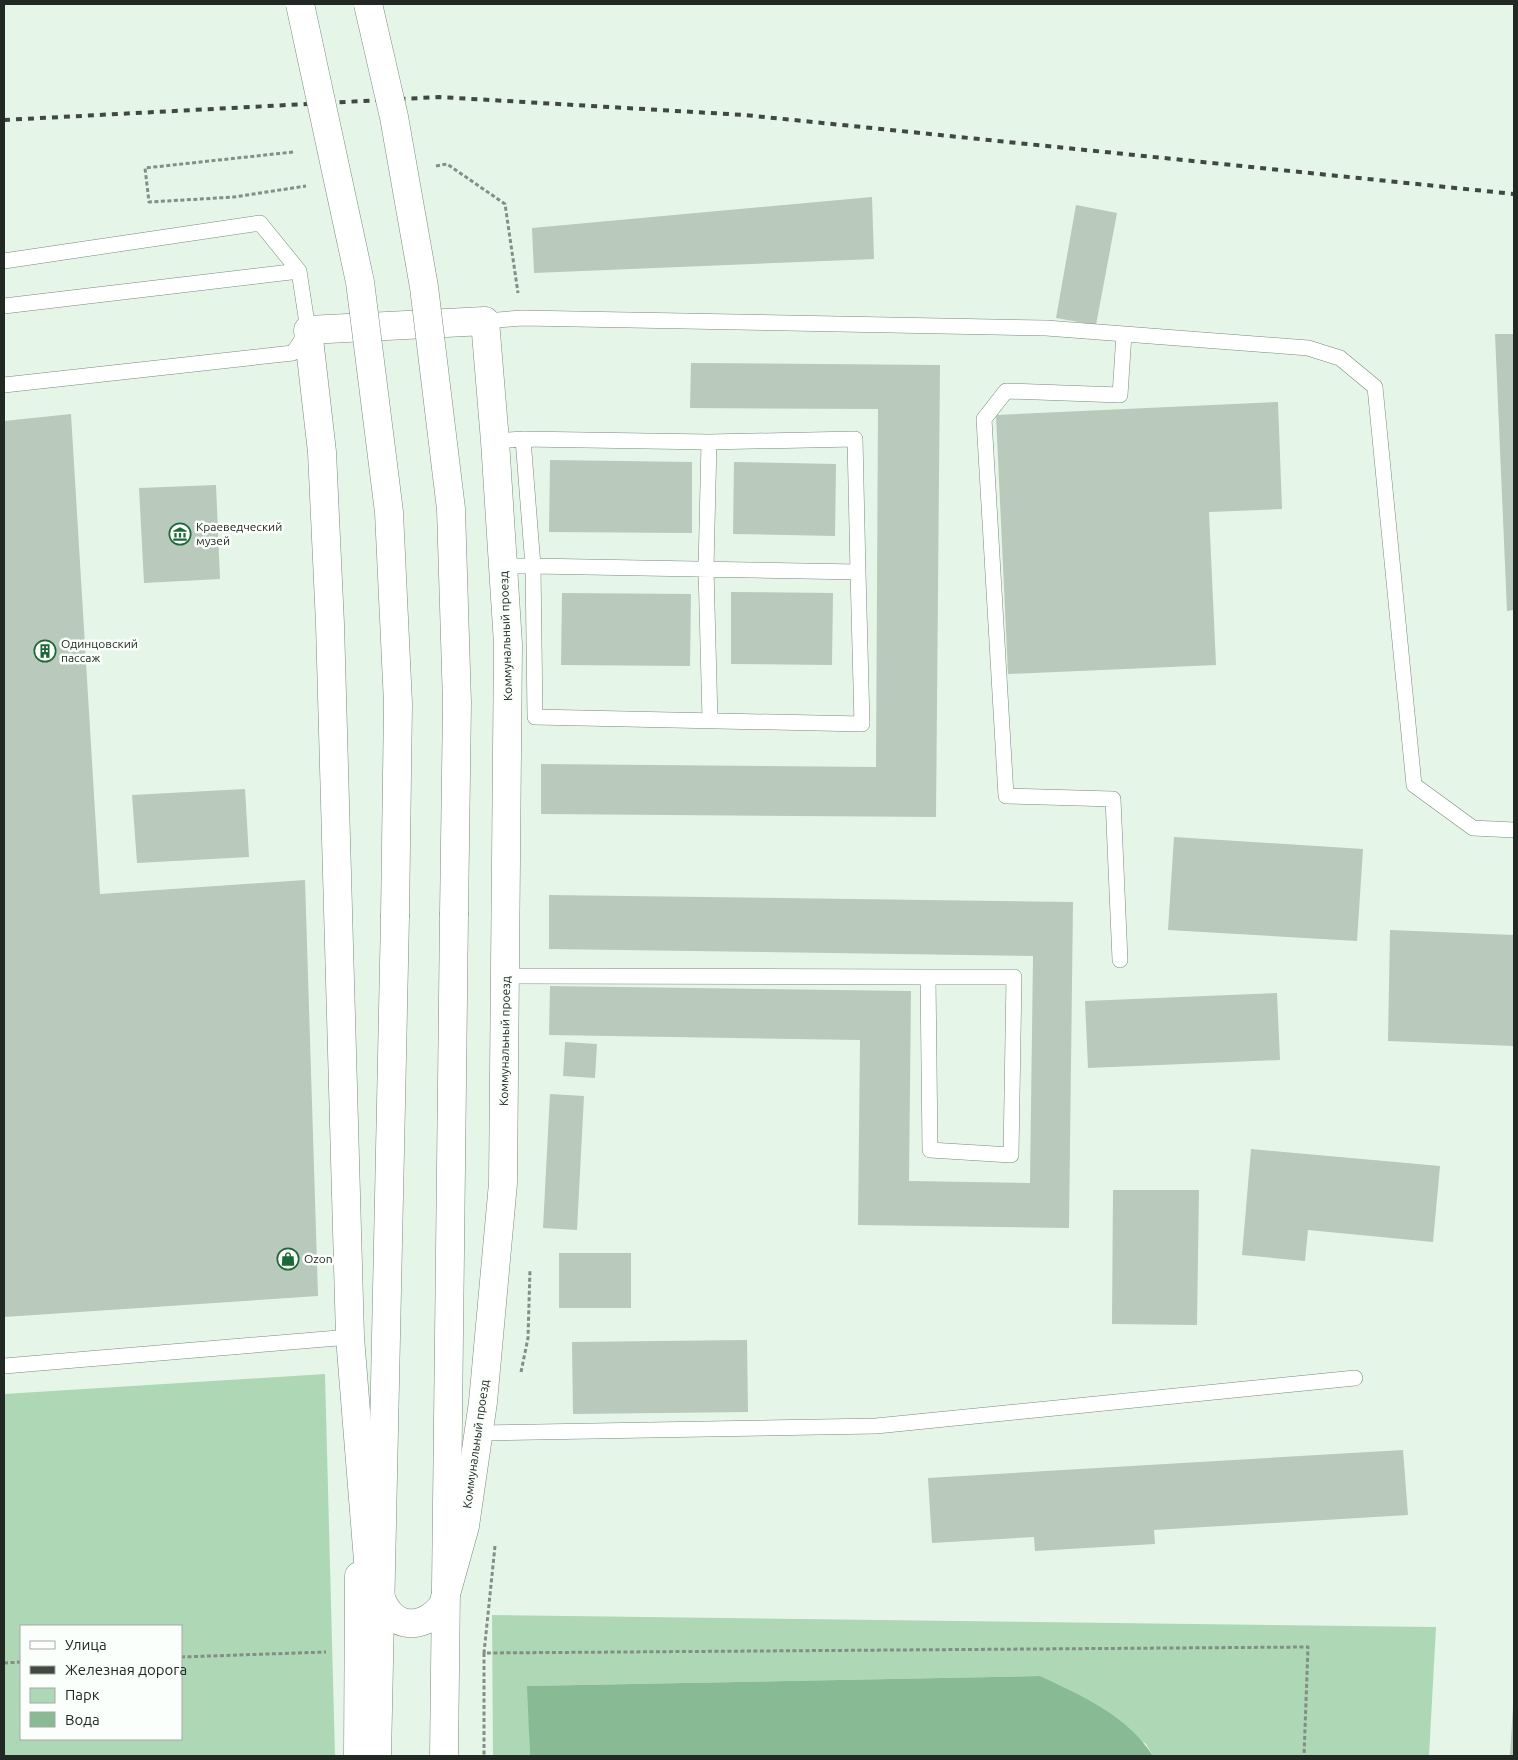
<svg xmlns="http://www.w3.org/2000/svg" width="1518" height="1760" font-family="Ubuntu,sans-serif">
<rect width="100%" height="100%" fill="#e5f6e8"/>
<path fill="#aed7b6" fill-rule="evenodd" d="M 325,1374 L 335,1756 L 4,1756 L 4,1394 ZM 21,1626 L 181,1626 L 181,1739 L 21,1739 Z
M 492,1615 L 1436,1627 L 1429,1756 L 1153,1756 L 1146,1744 L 1040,1676 L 528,1686 L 530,1756 L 493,1756 Z"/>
<path fill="#88ba93" d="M 1040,1676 C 1082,1696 1128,1716 1153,1756 L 530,1756 L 527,1686 Z"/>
<path fill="#b9c9bc" d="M 872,197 L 874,259 L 534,273 L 532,228 Z
M 1076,205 L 1117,213 L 1096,325 L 1056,318 Z
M 1495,334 L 1514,334 L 1514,610 L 1507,611 Z
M 691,363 L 940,365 L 936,817 L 541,814 L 541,764 L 876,767 L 878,409 L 690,408 Z
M 1278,402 L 1282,509 L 1209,512 L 1216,665 L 1008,674 L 996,415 Z
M 71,414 L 100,894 L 305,880 L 318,1296 L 4,1317 L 4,421 Z
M 550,460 L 692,462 L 692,533 L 549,532 Z
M 734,462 L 836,464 L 835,536 L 733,534 Z
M 216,485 L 220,579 L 144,583 L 139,488 Z
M 731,592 L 833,593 L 832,665 L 731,664 Z
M 562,593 L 691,594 L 690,666 L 561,665 Z
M 245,789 L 249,857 L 137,863 L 132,795 Z
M 1174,837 L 1363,849 L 1357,941 L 1168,930 Z
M 549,895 L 1073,902 L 1069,1228 L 858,1225 L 860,1040 L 549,1035 L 550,986 L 911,991 L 909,1181 L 1030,1183 L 1033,956 L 549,949 Z
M 1390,930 L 1514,935 L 1514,1046 L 1388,1041 Z
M 1277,993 L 1280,1060 L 1088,1068 L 1085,1001 Z
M 565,1042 L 597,1044 L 595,1078 L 563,1076 Z
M 550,1094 L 584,1096 L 577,1230 L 543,1228 Z
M 1251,1149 L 1440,1166 L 1433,1242 L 1308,1230 L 1305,1261 L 1242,1255 Z
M 1113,1190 L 1199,1190 L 1197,1325 L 1112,1324 Z
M 559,1253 L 631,1253 L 631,1308 L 559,1308 Z
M 747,1340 L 748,1412 L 573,1414 L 572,1342 Z
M 1403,1450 L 1408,1515 L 1154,1530 L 1155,1544 L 1035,1551 L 1034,1537 L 932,1543 L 928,1478 Z
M 1513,1706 L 1514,1756 L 1510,1756 Z"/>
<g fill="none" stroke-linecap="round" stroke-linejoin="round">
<g stroke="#7a8a7d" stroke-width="16">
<path id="service" d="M 4,261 L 260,223 L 299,271 L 308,330 L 293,353 L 4,385
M 4,306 L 299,271
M 485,321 L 522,318 L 1046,328 L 1308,348 L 1340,358 L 1375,387 L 1414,785 L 1473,828 L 1514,830
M 495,441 L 523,439 L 709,442 L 855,439 L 858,572 L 533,566 L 535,717 L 862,724 L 858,572
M 709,442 L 706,569 L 710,720
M 503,566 L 533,566 L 523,439
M 1120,960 L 1113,799 L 1006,796 L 984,419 L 1006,391 L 1120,395 L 1124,334
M 506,976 L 928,977 L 930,1150 L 1011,1155 L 1014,977 L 928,977
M 4,1366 L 350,1337
M 478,1433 L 876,1426 L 1355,1378"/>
</g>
<g stroke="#7a8a7d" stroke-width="29">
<path id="minor" d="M 371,1598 L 350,1337 L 330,624 L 322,452 L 308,330 L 485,321 L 495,441 L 508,644 L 503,1183 L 483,1402 L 465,1526 L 443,1605 C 420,1635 386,1627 379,1590
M 358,1756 L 359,1576"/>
</g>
<g stroke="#7a8a7d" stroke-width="29">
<path id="secondary" d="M 377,1756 L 395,917
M 444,1756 L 454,915"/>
</g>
<path stroke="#838e85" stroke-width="3" stroke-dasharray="4 2.5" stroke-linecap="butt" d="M 293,152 L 145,168 L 149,202 L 234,197 L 306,186
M 436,166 L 447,164 L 505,204 L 518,293
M 521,1372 L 528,1338 L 530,1269
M 495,1546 L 484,1653 L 1308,1647 L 1304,1756
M 484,1653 L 484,1756
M 181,1657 L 326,1652
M 4,1663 L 21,1662"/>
<use href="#service" stroke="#fff" stroke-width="15"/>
<use href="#minor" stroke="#fff" stroke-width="28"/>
<use href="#secondary" stroke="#fff" stroke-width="28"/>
<path stroke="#404841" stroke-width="4" stroke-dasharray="6 6" stroke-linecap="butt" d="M 4,120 L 439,97 L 745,115 L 1514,194"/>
<g stroke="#7a8a7d" stroke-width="29" stroke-linecap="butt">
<path id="secondary-bridge" d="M 300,4 L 360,282 L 389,512 L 398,704 L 395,917
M 368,4 L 394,117 L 424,287 L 451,509 L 457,703 L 454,915"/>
</g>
<use href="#secondary-bridge" stroke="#fff" stroke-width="28"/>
</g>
<defs>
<g id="museum-ring" transform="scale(1.125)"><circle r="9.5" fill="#fbfffc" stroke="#1c6836" stroke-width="1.5"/><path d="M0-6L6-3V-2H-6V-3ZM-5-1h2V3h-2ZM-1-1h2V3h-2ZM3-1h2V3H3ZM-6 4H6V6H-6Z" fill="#1c6836"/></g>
<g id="building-ring" transform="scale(1.125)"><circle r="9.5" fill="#fbfffc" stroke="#1c6836" stroke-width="1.5"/><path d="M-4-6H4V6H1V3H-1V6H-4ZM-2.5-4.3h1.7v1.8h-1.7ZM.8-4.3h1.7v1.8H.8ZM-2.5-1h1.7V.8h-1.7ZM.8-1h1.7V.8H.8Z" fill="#1c6836"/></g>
<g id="shop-ring" transform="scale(1.125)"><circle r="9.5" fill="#fbfffc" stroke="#1c6836" stroke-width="1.5"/><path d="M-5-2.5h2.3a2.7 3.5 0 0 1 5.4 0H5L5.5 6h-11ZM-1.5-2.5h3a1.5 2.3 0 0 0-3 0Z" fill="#1c6836"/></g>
</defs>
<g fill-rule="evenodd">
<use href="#museum-ring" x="180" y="534"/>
<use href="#building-ring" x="45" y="651"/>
<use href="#shop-ring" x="288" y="1259"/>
</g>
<g text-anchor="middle" stroke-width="5" stroke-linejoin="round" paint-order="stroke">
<g font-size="12" fill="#222823" stroke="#fbfffc" text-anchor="start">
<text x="196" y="531">Краеведческий<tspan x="196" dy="14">музей</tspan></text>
<text x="61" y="648">Одинцовский<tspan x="61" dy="14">пассаж</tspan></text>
<text x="304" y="1263">Ozon</text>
</g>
<g font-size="12" fill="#222823" stroke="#fbfffc">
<text transform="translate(506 636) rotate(-92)" y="4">Коммунальный проезд</text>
<text transform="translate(505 1041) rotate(-89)" y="4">Коммунальный проезд</text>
<text transform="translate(476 1444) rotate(-82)" y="4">Коммунальный проезд</text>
</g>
</g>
<rect width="1518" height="1760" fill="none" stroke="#222823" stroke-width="10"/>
<rect x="20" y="1625" width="162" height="115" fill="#fbfffc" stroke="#a4a9a5"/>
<rect x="30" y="1641" width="25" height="8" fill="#ffffff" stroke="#a4a9a5"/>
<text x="65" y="1650" font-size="15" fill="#222823">Улица</text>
<rect x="30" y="1666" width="25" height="8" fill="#404841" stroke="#a4a9a5"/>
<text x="65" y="1675" font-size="15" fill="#222823">Железная дорога</text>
<rect x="30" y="1688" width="25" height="15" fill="#aed7b6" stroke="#a4a9a5"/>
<text x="65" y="1700" font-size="15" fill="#222823">Парк</text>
<rect x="30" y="1712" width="25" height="15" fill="#88ba93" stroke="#a4a9a5"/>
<text x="65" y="1725" font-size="15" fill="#222823">Вода</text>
</svg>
